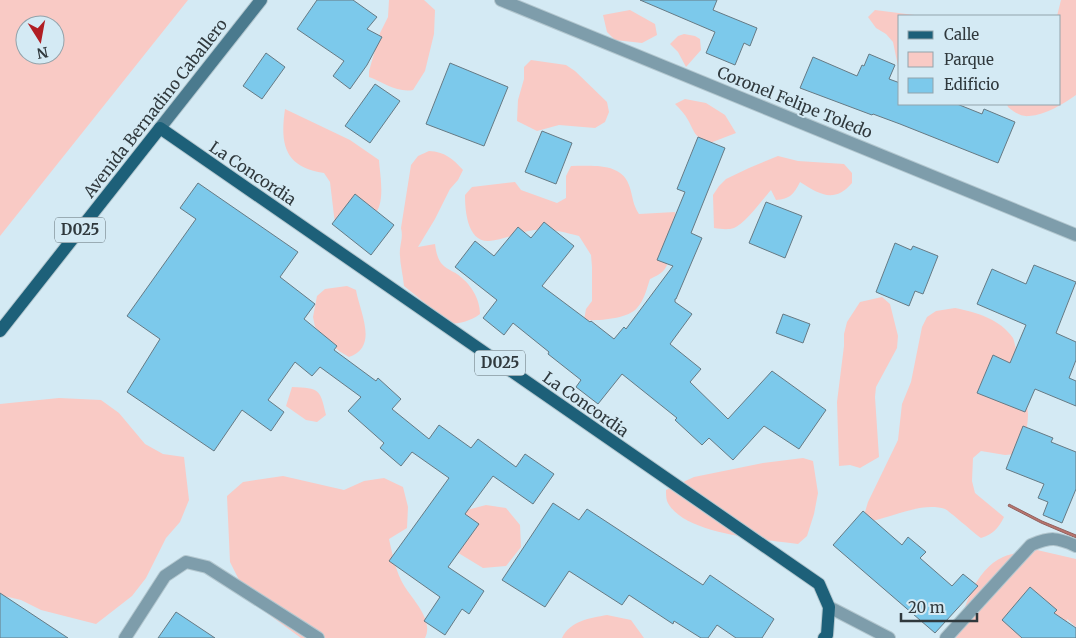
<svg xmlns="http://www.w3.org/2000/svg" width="1076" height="638" font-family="Merriweather,serif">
<rect width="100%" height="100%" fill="#d4eaf4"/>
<path fill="#f9cac5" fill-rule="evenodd" d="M 0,0 L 188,0 L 0,236 ZM 25,25 L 55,25 L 55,55 L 25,55 Z
M 389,0 L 424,0 L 435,10 L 434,34 L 425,71 L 413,90 C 397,93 383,82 369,77 L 369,71 L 380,33 L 388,17 Z
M 1061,0 L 1076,0 L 1076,95 C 1063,104 1046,115 1029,116 C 1021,117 1014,112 1008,107 L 1007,104 L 1060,104 L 1060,16 L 1057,16 Z
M 630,10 L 655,24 L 657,35 L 642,43 L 615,40 L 607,32 L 603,15 Z
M 875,10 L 922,16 L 900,16 L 900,76 L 893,42 L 886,34 L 876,28 L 868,17 Z
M 684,34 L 695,36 L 700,39 L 701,50 L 686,67 L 678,52 L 670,44 L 678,36 Z
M 531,60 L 566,65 L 575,71 L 607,102 L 609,112 L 605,122 L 595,128 L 559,125 L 537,131 L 517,121 L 518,100 L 524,79 L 524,67 Z
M 685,99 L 706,103 L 725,115 L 736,133 L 710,143 C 695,138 695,133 688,120 C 685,114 680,109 675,104 Z
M 285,109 L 350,140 L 379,160 C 380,177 388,213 367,219 C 357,222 346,222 335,224 L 330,182 L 324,173 C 284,167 280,144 285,109 Z
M 429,151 C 445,152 452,158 463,170 L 458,180 L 450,189 L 435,219 L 418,247 L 435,244 C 436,251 437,257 441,263 C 445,268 452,271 457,274 C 470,283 480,298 480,314 C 468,323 454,325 439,323 L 425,303 L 404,286 C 403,274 399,261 400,249 C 401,241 403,236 401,228 L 411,165 L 418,156 Z
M 778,156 L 798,161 L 844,164 L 852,173 L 852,183 C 834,204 819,194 800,182 C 794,194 790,199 776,200 L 771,190 C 762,200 746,223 734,228 C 728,230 721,229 714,228 L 713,195 L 719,186 L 726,179 L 749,168 Z
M 571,166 C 593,166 623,162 630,188 C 633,198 633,205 639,214 L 675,212 C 677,223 672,257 666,267 C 662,274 656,276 650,279 C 647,288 644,301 637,308 C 628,319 597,321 584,320 L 586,309 L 592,301 L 592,267 L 591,255 L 579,236 C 564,232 549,228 534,230 C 519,232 504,240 489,241 C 467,242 465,210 465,195 L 472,187 L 515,182 L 521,190 L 557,203 L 566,198 L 566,176 Z
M 347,286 L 356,290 C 360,313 379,347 349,357 L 339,351 L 315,327 L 313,317 L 317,296 L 325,289 Z
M 882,297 L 890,304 L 898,336 L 897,348 L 876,387 L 875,397 L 879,457 L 860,468 L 850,465 L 839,466 L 837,402 L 844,346 L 844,334 L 847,322 L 860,302 Z
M 955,308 C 976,312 1000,319 1013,338 C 1015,341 1028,407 1028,414 C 1028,427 1024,444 1016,454 L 1005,455 L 981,451 L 973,458 L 972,481 L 975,493 L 1004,517 C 998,529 993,534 981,538 C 975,534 948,510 945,509 C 921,501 890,519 865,522 L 865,512 L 868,502 L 898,440 L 902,404 L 911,382 L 922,327 L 927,317 L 936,311 Z
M 292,387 C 320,388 320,389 326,415 L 317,422 L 306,420 L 286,406 Z
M 59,398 L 101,400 L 119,413 L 145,444 L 163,454 L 184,457 L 189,500 L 180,522 L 166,538 L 146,578 L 132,596 L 96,624 L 41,610 L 21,600 L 0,595 L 0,404 Z
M 803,458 L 813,461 L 818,493 L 814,514 L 807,536 L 798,544 C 765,539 682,535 667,501 C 666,498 666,493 666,490 L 694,477 L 763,463 Z
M 283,476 L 344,490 L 364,481 L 384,478 L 403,487 L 408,507 L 407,528 L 389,539 C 392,552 395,568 401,580 C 408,596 435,618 425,638 L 301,638 L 249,600 L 230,562 L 227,496 L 243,482 Z
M 486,505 L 506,508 L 520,525 L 521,547 L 506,566 L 483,568 L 442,543 L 467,510 Z
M 1037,550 L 1076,559 L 1076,627 L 1067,619 L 1065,638 L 956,638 C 963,610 974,570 1003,557 C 1014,552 1025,552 1037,550 Z
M 607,615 L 631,620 L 644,638 L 562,638 C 570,621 590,618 607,615 Z"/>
<path fill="#ba746d" stroke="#91625f" d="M 1009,504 L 1042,521 L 1076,535 L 1076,538 L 1041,523 L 1008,506 Z"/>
<path fill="#7cc9eb" stroke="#667a84" d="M 317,0 L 353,0 L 377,17 L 367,29 L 382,37 L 367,65 L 350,89 L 333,76 L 344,61 L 297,29 Z
M 640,0 L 717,0 L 713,10 L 757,28 L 750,46 L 744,43 L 735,65 L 706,53 L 715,32 Z
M 266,53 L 285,67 L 262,99 L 243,86 Z
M 869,54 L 895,65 L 889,79 L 900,83 L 900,104 L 957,104 L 982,114 L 984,109 L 1015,122 L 998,163 L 900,124 L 873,114 L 872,115 L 800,88 L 813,57 L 857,76 L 862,65 L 864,66 Z
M 450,63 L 508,87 L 484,146 L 426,124 Z
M 375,84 L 400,101 L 370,143 L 345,126 Z
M 542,131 L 572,143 L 556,184 L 525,172 Z
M 698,137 L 725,148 L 691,233 L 702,238 L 676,299 L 675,299 L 675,302 L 692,314 L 670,344 L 701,369 L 690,382 L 728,419 L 772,371 L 826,410 L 799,449 L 764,426 L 733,460 L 709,438 L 702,445 L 675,420 L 677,418 L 622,374 L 598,404 L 576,387 L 581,380 L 548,354 L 549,352 L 513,323 L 504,335 L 483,318 L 497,300 L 455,267 L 475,241 L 494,256 L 518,227 L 531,238 L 544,222 L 574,246 L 542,286 L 590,322 L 591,321 L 614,339 L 624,327 L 626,329 L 673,266 L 657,260 L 685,192 L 677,189 Z
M 198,183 L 298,252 L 280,277 L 315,304 L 304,319 L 337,346 L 334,350 L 376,381 L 378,378 L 401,399 L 392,409 L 429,439 L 439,425 L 471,448 L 478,439 L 516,467 L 525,454 L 554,474 L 533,504 L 493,476 L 465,514 L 479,524 L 448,567 L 484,591 L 469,614 L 462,609 L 445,635 L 424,621 L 440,597 L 389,561 L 449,478 L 412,452 L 401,466 L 380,448 L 384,443 L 348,411 L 361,397 L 320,367 L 312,376 L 295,362 L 268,400 L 284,412 L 271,431 L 242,410 L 214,451 L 127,392 L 160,339 L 127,316 L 196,219 L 180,208 Z
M 355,194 L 394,225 L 371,255 L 332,224 Z
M 766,202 L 802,216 L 785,258 L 749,243 Z
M 895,243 L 911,250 L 913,246 L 938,256 L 923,294 L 915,291 L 909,306 L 876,292 Z
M 1034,265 L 1076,282 L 1056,333 L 1076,342 L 1076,360 L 1069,378 L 1076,381 L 1076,406 L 1035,389 L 1025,412 L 977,393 L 993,355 L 1010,363 L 1026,325 L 977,304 L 992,269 L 1026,284 Z
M 783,314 L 810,324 L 803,343 L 776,333 Z
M 1023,426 L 1053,438 L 1051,442 L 1076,452 L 1076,489 L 1062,523 L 1043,515 L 1048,502 L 1038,498 L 1044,484 L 1006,469 Z
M 553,503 L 579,520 L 587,509 L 703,585 L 710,575 L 774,619 L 762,638 L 736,638 L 717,625 L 708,638 L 701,638 L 674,621 L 673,624 L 629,595 L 622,605 L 569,571 L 545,607 L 502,580 Z
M 863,511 L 902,545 L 908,537 L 926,552 L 920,558 L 952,586 L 963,574 L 978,586 L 935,633 L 833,545 Z
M 1030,587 L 1057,610 L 1054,613 L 1076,628 L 1076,638 L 1022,638 L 1002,620 Z
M 0,593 L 68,638 L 0,638 Z
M 176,612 L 215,638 L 158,638 Z"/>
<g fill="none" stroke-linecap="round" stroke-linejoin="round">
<g stroke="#b3c7cf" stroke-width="14">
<path id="street" d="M 501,0 L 1076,235
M 829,607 L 889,638
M 125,638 L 165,576 L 186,562 L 207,567 L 318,638
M 946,638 L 1031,545 C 1051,537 1056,537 1076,546"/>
</g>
<g stroke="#b3c7cf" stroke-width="14">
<path id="secondary" d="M 160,128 L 261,0"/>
</g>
<g stroke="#b3c7cf" stroke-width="14">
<path id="primary" d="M 0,331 L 160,128 L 819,584 L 829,607 L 827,635 L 824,638"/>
</g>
<use href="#street" stroke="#7e9dab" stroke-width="12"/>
<use href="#secondary" stroke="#4a7a8e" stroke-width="12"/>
<use href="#primary" stroke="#1d6079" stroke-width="12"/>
</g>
<g text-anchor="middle" stroke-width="4" stroke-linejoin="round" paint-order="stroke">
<g fill="#d4eaf4" stroke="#616e74" stroke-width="1">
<rect x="55" y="217.5" width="50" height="25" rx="4"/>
<rect x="475" y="350.5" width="50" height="25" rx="4"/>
</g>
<g font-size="15" font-weight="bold" fill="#30393d">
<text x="80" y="235">D025</text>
<text x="500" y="368">D025</text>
</g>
<g font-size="16" fill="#30393d" stroke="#d4eaf4">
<text transform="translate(795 102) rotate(22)" y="6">Coronel Felipe Toledo</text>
<text transform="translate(155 108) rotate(-52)" y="6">Avenida Bernadino Caballero</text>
<text transform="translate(253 173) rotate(34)" y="6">La Concordia</text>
<text transform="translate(586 404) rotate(35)" y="6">La Concordia</text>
</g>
</g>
<rect x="898" y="15" width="162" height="90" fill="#d4eaf4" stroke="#92a3ab"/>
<rect x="908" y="31" width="25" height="8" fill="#1d6079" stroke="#92a3ab"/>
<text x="944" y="40" font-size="15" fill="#30393d">Calle</text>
<rect x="908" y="52" width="25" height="15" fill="#f9cac5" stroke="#92a3ab"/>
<text x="944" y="65" font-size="15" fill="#30393d">Parque</text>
<rect x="908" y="78" width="25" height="15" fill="#7cc9eb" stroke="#92a3ab"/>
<text x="944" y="90" font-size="15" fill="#30393d">Edificio</text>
<g transform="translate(40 40) rotate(169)"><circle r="24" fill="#d4eaf4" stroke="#92a3ab"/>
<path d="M0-4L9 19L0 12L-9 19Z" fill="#b01e23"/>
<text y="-8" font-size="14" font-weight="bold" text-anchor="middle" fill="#30393d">N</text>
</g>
<path d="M901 613v8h76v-8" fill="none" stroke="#30393d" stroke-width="2.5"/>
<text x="908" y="613" font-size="15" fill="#30393d" stroke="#d4eaf4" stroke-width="4" paint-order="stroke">20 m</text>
</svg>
